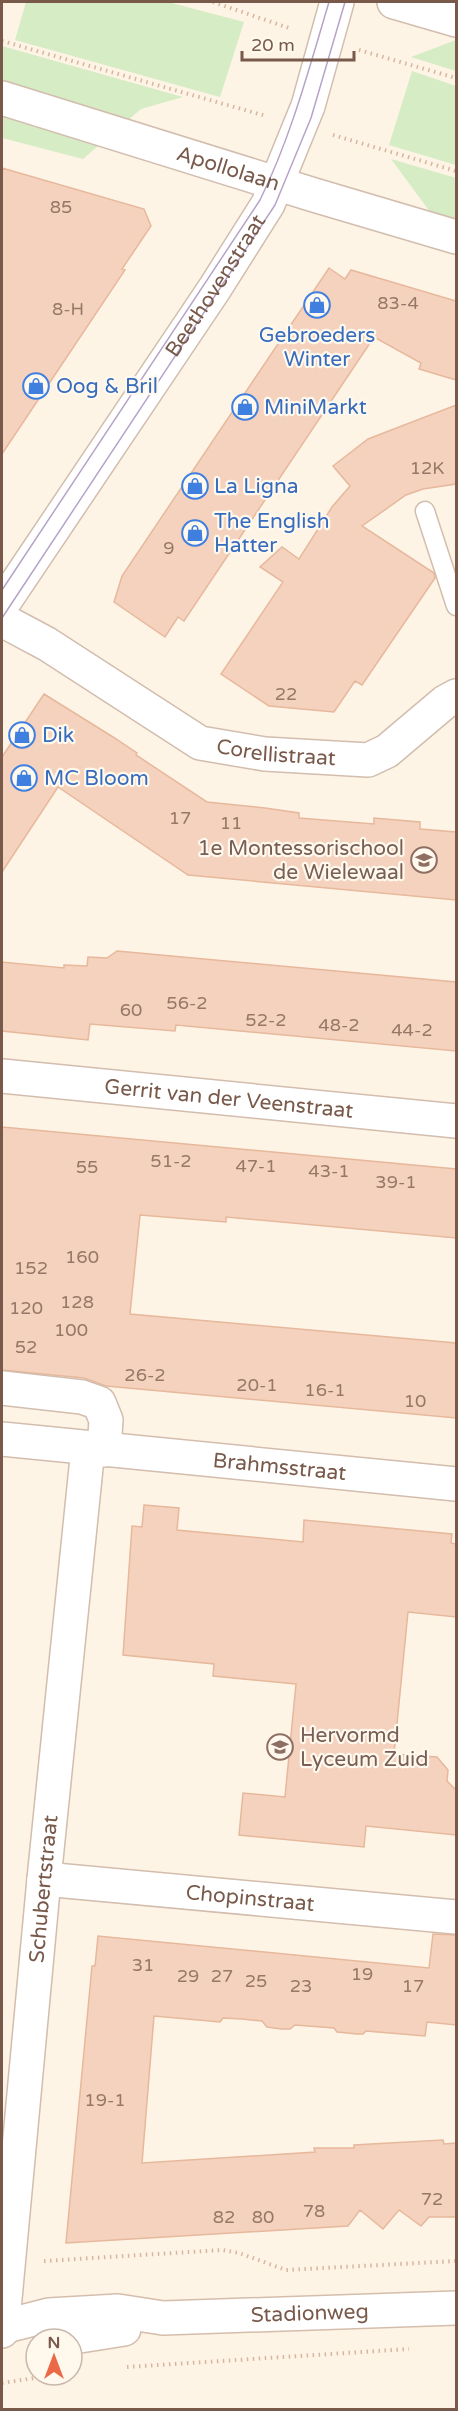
<svg xmlns="http://www.w3.org/2000/svg" width="458" height="2411" font-family="'Varela Round',sans-serif">
<rect width="100%" height="100%" fill="#fdf4e6"/>
<path fill="#d5ecc4" d="M 26,2 L 168,2 L 244,22 L 220,97 L 15,40 Z
M 456,40 L 456,71 L 411,57 Z
M 2,46 L 183,97 L 141,109 L 83,159 L 2,138 Z
M 412,71 L 456,86 L 456,165 L 389,145 Z
M 391,159 L 456,178 L 456,247 Z"/>
<path fill="#f4d2bd" stroke="#e7b89c" stroke-width="1.5" d="M 2,168 L 144,209 L 151,226 L 122,269 L 125,270 L 2,454 Z
M 329,268 L 345,279 L 351,270 L 456,301 L 456,380 L 419,369 L 421,363 L 374,337 L 184,621 L 178,617 L 165,637 L 114,602 L 122,576 Z
M 456,405 L 456,484 L 423,489 L 406,495 L 362,526 L 434,573 L 435,578 L 362,685 L 355,681 L 334,712 L 269,706 L 221,674 L 283,582 L 260,567 L 282,547 L 299,559 L 332,507 L 350,486 L 333,466 L 368,439 Z
M 44,694 L 113,737 L 137,753 L 136,755 L 207,802 L 265,808 L 299,813 L 299,818 L 374,824 L 374,818 L 420,822 L 420,829 L 456,832 L 456,900 L 188,875 L 58,787 L 2,872 L 2,757 Z
M 117,951 L 456,982 L 456,1051 L 176,1025 L 175,1031 L 90,1024 L 88,1040 L 2,1031 L 2,962 L 64,968 L 64,965 L 87,966 L 88,957 L 107,958 Z
M 2,1127 L 456,1169 L 456,1238 L 226,1217 L 226,1222 L 140,1215 L 130,1314 L 456,1343 L 456,1418 L 106,1386 L 84,1378 L 2,1370 Z
M 144,1505 L 179,1508 L 177,1530 L 303,1542 L 304,1520 L 452,1534 L 451,1543 L 456,1544 L 456,1617 L 408,1612 L 394,1754 L 437,1757 L 448,1770 L 447,1781 L 456,1790 L 456,1835 L 366,1826 L 364,1847 L 239,1835 L 243,1793 L 285,1797 L 296,1684 L 213,1676 L 214,1664 L 123,1655 L 132,1526 L 142,1527 Z
M 433,1934 L 456,1935 L 456,2025 L 427,2022 L 425,2036 L 366,2031 L 363,2034 L 357,2034 L 337,2032 L 334,2028 L 295,2025 L 290,2029 L 281,2029 L 267,2027 L 262,2021 L 242,2019 L 223,2018 L 220,2022 L 154,2016 L 142,2163 L 315,2152 L 314,2148 L 354,2148 L 354,2145 L 443,2140 L 444,2144 L 456,2143 L 456,2217 L 429,2217 L 421,2226 L 399,2210 L 383,2229 L 360,2210 L 348,2226 L 66,2243 L 92,1966 L 95,1966 L 98,1936 L 429,1968 Z"/>
<g fill="none" stroke-linecap="round" stroke-linejoin="round">
<g stroke="#d2bdae" stroke-width="21">
<path id="service" d="M 425,511 L 456,606"/>
</g>
<g stroke="#d2bdae" stroke-width="36">
<g id="minor">
<path id="s1" d="M 2,620 L 47,644 L 200,743 L 265,754 L 368,760 L 387,751 L 445,702 L 456,696"/>
<path id="s2" d="M 2,1076 L 456,1121"/>
<path d="M 2,1388 L 82,1397 L 99,1403 L 106,1420 L 104,1450"/>
<path id="s3" d="M 2,1439 L 456,1484"/>
<path id="s4" d="M 44,1879 L 456,1917"/>
<path id="s5" d="M 2,2331 L 44,1879 L 88,1448"/>
</g>
</g>
<g stroke="#d2bdae" stroke-width="36">
<g id="tertiary">
<path d="M 394,2 L 456,20"/>
<path id="s6" d="M 2,98 L 314,195 L 456,237"/>
<path id="s7" d="M 2,605 L 215,288 L 268,204 L 308,106 L 337,2"/>
</g>
</g>
<g stroke="#d5bdac" stroke-width="36">
<g id="secondary">
<path id="s8" d="M 2,2327 L 49,2315 L 118,2311 L 163,2318 L 456,2308"/>
<path d="M 61,2339 L 124,2329"/>
</g>
</g>
<path stroke="#d9b59f" stroke-width="4" stroke-dasharray="1.5 4.5" stroke-linecap="butt" d="M 213,2 L 292,29
M 2,41 L 266,116
M 359,50 L 456,78
M 333,135 L 456,171
M 44,2261 L 222,2250 L 239,2253 L 286,2270 L 456,2261
M 127,2367 L 409,2349
M 2,2383 L 54,2375"/>
<use href="#service" stroke="#fff" stroke-width="18"/>
<use href="#minor" stroke="#fff" stroke-width="33"/>
<use href="#tertiary" stroke="#fff" stroke-width="33"/>
<use href="#secondary" stroke="#fff" stroke-width="33"/>
<path stroke="#b6a4c8" stroke-width="1.5" d="M 2,590 L 260,200 C 291,137 309,69 329,2
M 2,618 L 275,205 L 311,118 L 345,2"/>
</g>
<defs>
<g id="shop-ring" transform="scale(1.35)"><circle r="9.5" fill="#fff8ed" stroke="#3f7fe0" stroke-width="1.5"/><path d="M-5-2.5h2.3a2.7 3.5 0 0 1 5.4 0H5L5.5 6h-11ZM-1.5-2.5h3a1.5 2.3 0 0 0-3 0Z" fill="#3f7fe0"/></g>
<g id="school-ring" transform="scale(1.35)"><circle r="9.5" fill="#fff8ed" stroke="#8d6e63" stroke-width="1.5"/><path d="M0-5L7-2L0 1L-7-2ZM-4 1L0 2.5L4 1V4Q0 6-4 4Z" fill="#8d6e63"/></g>
</defs>
<g fill-rule="evenodd">
<use href="#shop-ring" x="317" y="305"/>
<use href="#shop-ring" x="36" y="386"/>
<use href="#shop-ring" x="245" y="407"/>
<use href="#shop-ring" x="195" y="486"/>
<use href="#shop-ring" x="195" y="533"/>
<use href="#shop-ring" x="22" y="735"/>
<use href="#shop-ring" x="24" y="778"/>
<use href="#school-ring" x="424" y="860"/>
<use href="#school-ring" x="280" y="1747"/>
</g>
<g text-anchor="middle" stroke-width="4.5" stroke-linejoin="round" paint-order="stroke">
<g font-size="18" fill="#977767">
<text x="61" y="213">85</text>
<text x="398" y="309">83-4</text>
<text x="68" y="315">8-H</text>
<text x="427" y="474">12K</text>
<text x="169" y="554">9</text>
<text x="286" y="700">22</text>
<text x="180" y="824">17</text>
<text x="231" y="829">11</text>
<text x="187" y="1009">56-2</text>
<text x="131" y="1016">60</text>
<text x="266" y="1026">52-2</text>
<text x="339" y="1031">48-2</text>
<text x="412" y="1036">44-2</text>
<text x="171" y="1167">51-2</text>
<text x="256" y="1172">47-1</text>
<text x="87" y="1173">55</text>
<text x="329" y="1177">43-1</text>
<text x="396" y="1188">39-1</text>
<text x="82" y="1263">160</text>
<text x="31" y="1274">152</text>
<text x="77" y="1308">128</text>
<text x="26" y="1314">120</text>
<text x="71" y="1336">100</text>
<text x="26" y="1353">52</text>
<text x="145" y="1381">26-2</text>
<text x="257" y="1391">20-1</text>
<text x="325" y="1396">16-1</text>
<text x="415" y="1407">10</text>
<text x="143" y="1971">31</text>
<text x="362" y="1980">19</text>
<text x="188" y="1982">29</text>
<text x="222" y="1982">27</text>
<text x="256" y="1987">25</text>
<text x="301" y="1992">23</text>
<text x="413" y="1992">17</text>
<text x="105" y="2106">19-1</text>
<text x="432" y="2205">72</text>
<text x="314" y="2217">78</text>
<text x="224" y="2223">82</text>
<text x="263" y="2223">80</text>
</g>
<g font-size="21" fill="#78594a" stroke="#fff8ed">
<text dy="7" stroke="none"><textPath href="#s6" startOffset="237">Apollolaan</textPath></text>
<text dy="7" stroke="none"><textPath href="#s7" startOffset="384">Beethovenstraat</textPath></text>
<text dy="7" stroke="none"><textPath href="#s1" startOffset="310">Corellistraat</textPath></text>
<text dy="7" stroke="none"><textPath href="#s2" startOffset="228">Gerrit van der Veenstraat</textPath></text>
<text dy="7" stroke="none"><textPath href="#s3" startOffset="279">Brahmsstraat</textPath></text>
<text dy="7" stroke="none"><textPath href="#s5" startOffset="444">Schubertstraat</textPath></text>
<text dy="7" stroke="none"><textPath href="#s4" startOffset="207">Chopinstraat</textPath></text>
<text dy="7" stroke="none"><textPath href="#s8" startOffset="310">Stadionweg</textPath></text>
</g>
<g font-size="21" fill="#366cbe" stroke="#fff8ed" text-anchor="start">
<text x="317" y="342" text-anchor="middle">Gebroeders<tspan x="317" dy="24">Winter</tspan></text>
<text x="56" y="393">Oog &amp; Bril</text>
<text x="264" y="414">MiniMarkt</text>
<text x="214" y="493">La Ligna</text>
<text x="214" y="528">The English<tspan x="214" dy="24">Hatter</tspan></text>
<text x="42" y="742">Dik</text>
<text x="44" y="785">MC Bloom</text>
</g>
<g font-size="21" fill="#785e54" stroke="#fff8ed" text-anchor="end">
<text x="404" y="855">1e Montessorischool<tspan x="404" dy="24">de Wielewaal</tspan></text>
<text x="300" y="1742" text-anchor="start">Hervormd<tspan x="300" dy="24">Lyceum Zuid</tspan></text>
</g>
</g>
<rect width="458" height="2411" fill="none" stroke="#78594a" stroke-width="6"/>
<g transform="translate(54 2357)"><circle r="28" fill="#fff8ed" stroke="#c9b8ac" stroke-width="1.5"/>
<path d="M0-4.5L10 22L0 15L-10 22Z" fill="#eb6947"/>
<text y="-9" font-size="16" font-weight="bold" text-anchor="middle" fill="#78594a">N</text>
</g>
<path d="M242 51v9h112v-9" fill="none" stroke="#78594a" stroke-width="3"/>
<text x="251" y="51" font-size="18" fill="#78594a" stroke="#fff8ed" stroke-width="4.5" paint-order="stroke">20 m</text>
</svg>
